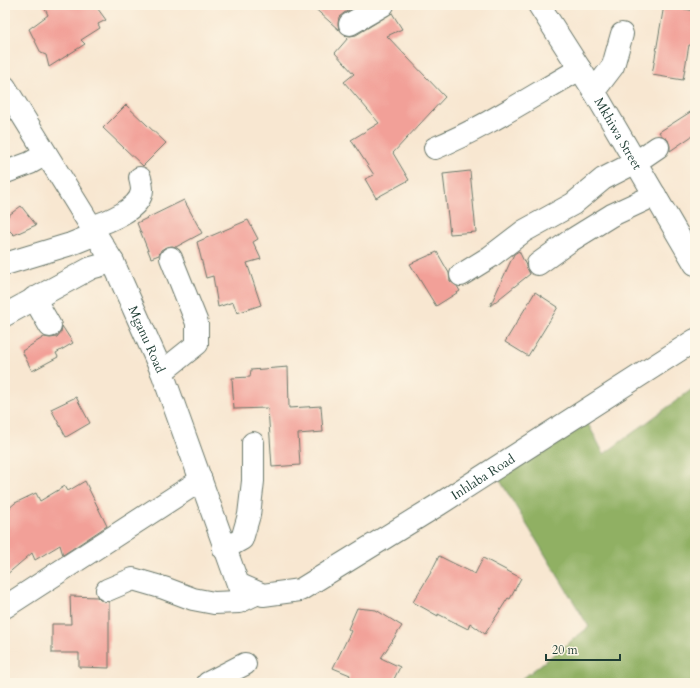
<svg xmlns="http://www.w3.org/2000/svg" width="700" height="688" font-family="Cardo,serif">
<rect width="100%" height="100%" fill="#fcf5e5"/>
<filter id="ink" filterUnits="userSpaceOnUse"><feTurbulence type="fractalNoise" baseFrequency=".025" numOctaves="2"/><feDisplacementMap in="SourceGraphic" scale="8" xChannelSelector="R" yChannelSelector="G"/><feConvolveMatrix kernelMatrix="1 2 1 2 8 2 1 2 1" color-interpolation-filters="sRGB"/></filter>
<filter id="wash" filterUnits="userSpaceOnUse"><feTurbulence type="fractalNoise" baseFrequency=".012" numOctaves="4" result="noise"/><feDisplacementMap in="SourceGraphic" scale="16" xChannelSelector="R" yChannelSelector="G"/><feGaussianBlur stdDeviation="0.9" result="paint"/><feColorMatrix in="noise" values="0 0 0 0 0 0 0 0 0 0 0 0 0 0 0 0 0 1.4 0 .05"/><feComposite in="paint" operator="in"/></filter>
<g filter="url(#wash)">
<rect width="100%" height="100%" fill="#f8e7d1"/>
<path fill="#90b064" stroke="#58764c" d="M 695,387 L 695,683 L 517,683 L 589,627 L 493,469 L 586,420 L 604,454 Z"/>
<g id="blocks">
<path fill="#f2a098" d="M 43,5 L 95,5 L 106,20 L 98,24 L 100,28 L 81,40 L 85,44 L 49,67 L 46,55 L 41,53 L 29,29 L 48,15 Z
M 311,5 L 358,5 L 344,13 L 339,17 L 338,24 L 339,30 Z
M 664,5 L 695,11 L 695,46 L 689,45 L 683,80 L 652,75 Z
M 392,13 L 402,29 L 387,36 L 445,97 L 393,153 L 409,180 L 376,198 L 365,179 L 374,175 L 351,140 L 379,123 L 344,82 L 354,74 L 335,53 L 348,38 L 345,35 L 350,36 L 356,35 Z
M 126,105 L 166,143 L 143,166 L 103,128 Z
M 695,109 L 695,134 L 670,151 L 670,146 L 668,140 L 661,135 L 659,132 Z
M 470,171 L 476,232 L 450,234 L 443,174 Z
M 184,200 L 202,233 L 176,247 L 172,246 L 166,247 L 161,250 L 159,255 L 151,258 L 137,223 Z
M 21,206 L 36,225 L 14,235 L 5,226 L 5,218 Z
M 248,220 L 258,239 L 253,242 L 261,259 L 247,263 L 261,305 L 237,313 L 233,302 L 218,307 L 213,276 L 206,278 L 197,242 Z
M 519,251 L 530,274 L 490,306 L 514,254 Z
M 437,252 L 449,273 L 450,281 L 457,286 L 460,291 L 436,306 L 410,264 Z
M 535,292 L 558,307 L 528,356 L 505,342 Z
M 62,326 L 73,343 L 56,353 L 58,357 L 32,371 L 22,351 L 44,337 L 50,338 L 57,337 L 61,332 Z
M 288,367 L 289,408 L 321,406 L 323,432 L 298,434 L 300,465 L 272,467 L 268,408 L 234,409 L 232,378 L 250,377 L 251,370 Z
M 76,397 L 90,423 L 66,437 L 51,409 Z
M 85,481 L 107,526 L 63,555 L 60,545 L 35,560 L 32,553 L 5,576 L 5,512 L 15,503 L 36,493 L 40,501 L 65,486 L 68,491 Z
M 439,556 L 475,574 L 483,558 L 521,578 L 510,599 L 508,598 L 485,634 L 470,623 L 468,629 L 438,614 L 438,616 L 413,602 L 430,574 Z
M 70,596 L 97,597 L 100,600 L 109,602 L 109,668 L 79,667 L 79,653 L 52,653 L 52,624 L 71,624 Z
M 357,608 L 376,610 L 402,626 L 381,658 L 400,667 L 392,683 L 347,683 L 350,675 L 333,668 L 351,631 L 348,629 Z"/>
</g>
</g>
<g filter="url(#ink)">
<use href="#blocks" fill-opacity="0" stroke="#6b786b" stroke-width="1"/>
<g fill="none" stroke-linecap="round" stroke-linejoin="round">
<g stroke="#6b786b" stroke-width="24">
<g id="minor">
<path id="s1" d="M 539,5 L 594,91 L 695,264"/>
<path d="M 350,24 L 383,5"/>
<path id="s2" d="M 5,87 L 113,262 L 162,372 L 238,584 L 263,595 L 300,590 L 438,505 L 695,340"/>
<path d="M 594,91 L 613,66 L 622,34"/>
<path d="M 435,148 C 486,127 532,96 580,69"/>
<path d="M 6,172 L 30,163 L 46,154"/>
<path d="M 91,227 C 107,222 141,209 142,190 C 142,186 141,182 140,178"/>
<path d="M 5,264 L 71,244 L 96,234"/>
<path d="M 538,264 L 570,241 L 612,215 L 655,195"/>
<path d="M 461,275 L 490,257 L 524,231 L 573,204 L 603,179 L 636,162 L 658,147"/>
<path d="M 34,298 L 50,326"/>
<path d="M 5,315 L 91,268 L 113,262"/>
<path d="M 162,372 L 197,344 L 197,323 L 171,258"/>
<path d="M 224,549 L 242,539 L 249,515 L 253,481 L 253,443"/>
<path d="M 107,590 L 133,579 L 164,588 L 193,599 L 214,603 L 239,602 L 258,593"/>
<path d="M 5,607 L 201,480"/>
<path d="M 208,683 L 245,664"/>
</g>
</g>
<use href="#minor" stroke="#fff" stroke-width="22"/>
</g>
</g>
<g text-anchor="middle" stroke-width="4" stroke-linejoin="round" paint-order="stroke">
<g font-size="13" fill="#1f3d34" stroke="#fcf5e5">
<text dy="5" stroke="none"><textPath href="#s1" startOffset="151">Mkhiwa Street</textPath></text>
<text dy="5" stroke="none"><textPath href="#s2" startOffset="290">Mganu Road</textPath></text>
<text dy="5" stroke="none"><textPath href="#s2" startOffset="831">Inhlaba Road</textPath></text>
</g>
</g>
<rect width="700" height="688" fill="none" stroke="#fcf5e5" stroke-width="20"/>
<path d="M546 654v6h74v-6" fill="none" stroke="#1f3d34" stroke-width="2"/>
<text x="552" y="654" font-size="12" fill="#1f3d34" stroke="#fcf5e5" stroke-width="3" paint-order="stroke">20 m</text>
</svg>
